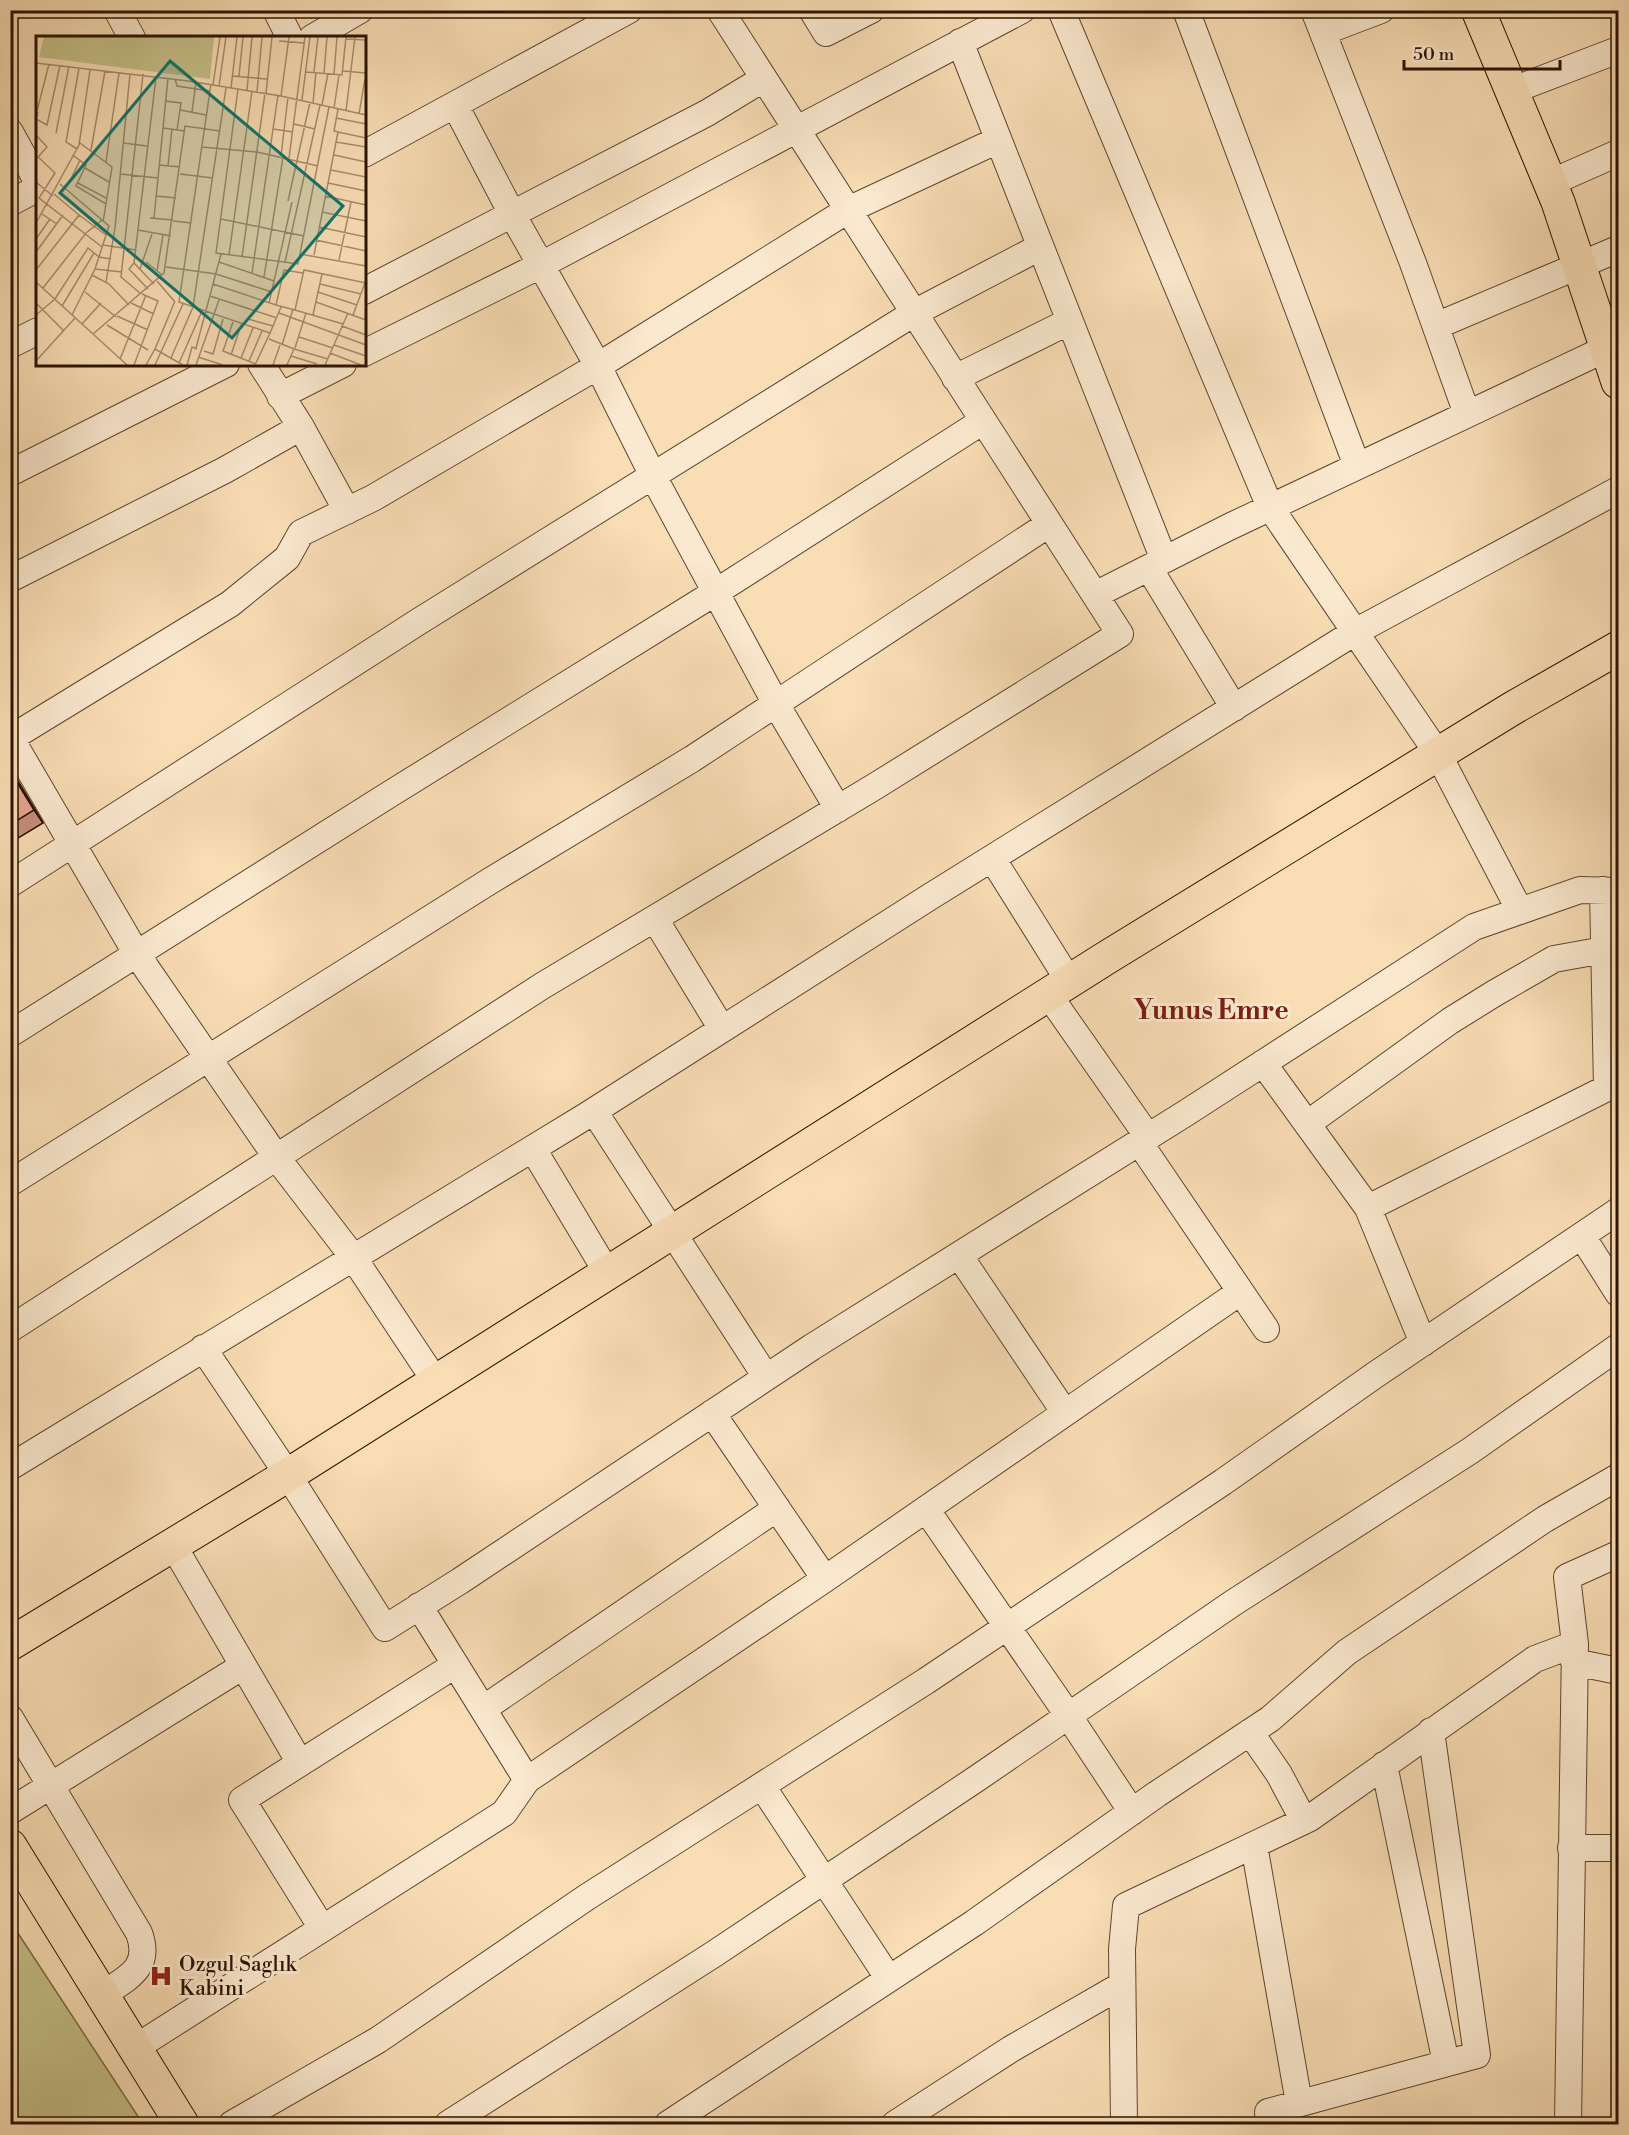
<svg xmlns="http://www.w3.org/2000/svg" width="1629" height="2135" font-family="'Libre Bodoni',serif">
<rect width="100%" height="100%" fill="#f9ddb5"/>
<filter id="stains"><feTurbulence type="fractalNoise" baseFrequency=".00333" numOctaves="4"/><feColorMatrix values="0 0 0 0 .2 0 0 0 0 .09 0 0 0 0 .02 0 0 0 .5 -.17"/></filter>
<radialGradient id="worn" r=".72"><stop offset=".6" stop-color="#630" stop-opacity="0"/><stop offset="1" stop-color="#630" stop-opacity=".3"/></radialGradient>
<path fill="#c5bf88" stroke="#786a44" stroke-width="1.5" d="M 10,1921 L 143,2124 L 11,2124 Z"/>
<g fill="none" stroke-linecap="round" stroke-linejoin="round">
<g stroke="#5e462d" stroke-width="28">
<path id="minor" d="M 117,10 L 132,38
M 276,10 L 290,38
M 812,10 L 826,33 L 871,10
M 1061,10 L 1270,507 L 1438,754 L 1520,911
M 1186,10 L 1357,466
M 1314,10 L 1413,263 L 1467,414
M 1323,32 L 1381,10
M 312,38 L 360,10
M 960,42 L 1164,560
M 1511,91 L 1618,50
M 455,105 L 512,214 L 598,366 L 653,476 L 776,704 L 838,809
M 10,132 L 38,183
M 364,154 L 629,10
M 1550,183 L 1618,153
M 10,203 L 38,188
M 364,291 L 707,113 L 763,79
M 1436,326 L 1618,249
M 10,345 L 38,331
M 364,353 L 541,265 L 1022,10
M 261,364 L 301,427 L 347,511
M 955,378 L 1070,321
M 280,396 L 343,364
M 10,473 L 226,364
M 1149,568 L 1234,708
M 10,579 L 225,470 L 301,427
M 1095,595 L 1229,527 L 1618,343
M 10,737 L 136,953 L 277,1158 L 353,1257 L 436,1382
M 11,738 L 230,604 L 287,558 L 301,533 L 373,498 L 598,366 L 848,210 L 998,140
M 992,858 L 1069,981
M 10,884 L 418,622 L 914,313 L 1040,247
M 1603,890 L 1607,1088
M 655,919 L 722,1029
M 1048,994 L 1148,1137
M 10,1034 L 390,794 L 716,592 L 983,421
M 1263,1063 L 1368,1208 L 1423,1343
M 594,1111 L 766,1377
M 1307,1124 L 1450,1021 L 1495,993 L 1554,959 L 1604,950
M 1139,1142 L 1266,1329
M 533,1149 L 608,1274
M 10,1183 L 490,881 L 692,759 L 1049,524
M 1368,1208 L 1607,1088 L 1618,1087
M 1582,1236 L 1618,1293
M 959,1255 L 1065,1413
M 10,1329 L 542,986 L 874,787 L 1120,634 L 720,10
M 203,1348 L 288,1475 L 385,1628 L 460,1581 L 812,1347 L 1186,1113 L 1474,927 L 1580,890 L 1618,891
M 712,1413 L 825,1579
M 10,1467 L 586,1116 L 928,898 L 1355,632 L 1618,490
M 926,1509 L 1068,1715 L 1132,1812
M 173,1545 L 300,1763
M 419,1606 L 527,1780
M 1574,1662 L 1618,1671
M 483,1709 L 777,1508
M 10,1718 L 139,1933 C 152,1968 127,1978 102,1995
M 1250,1732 L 1279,1774 L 1304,1821
M 1384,1765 L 1446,2063
M 762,1786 L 889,1979
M 10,1811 L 243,1666
M 1254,1845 L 1299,2103
M 1571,1848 L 1618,1848
M 322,1928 L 242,1800 L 455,1665
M 135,2048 L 504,1813 L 527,1780 L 825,1579 L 1240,1292
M 232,2124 L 378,2040 L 587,1897 L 926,1681 L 1223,1482 L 1375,1375 L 1618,1211
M 448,2124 L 714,1954 L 979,1777 L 1233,1603 L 1470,1451 L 1618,1347
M 668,2124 L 974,1923 L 1157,1794 L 1270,1719 L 1347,1652 L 1545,1519 L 1618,1477
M 895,2124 L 1011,2049 L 1122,1985
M 1124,2124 L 1122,1949 L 1126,1906 L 1310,1818 L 1535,1659 L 1575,1644
M 1269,2124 L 1268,2112 L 1477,2055 L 1431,1731
M 1568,2124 L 1575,1644 L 1567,1577 L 1618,1554"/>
</g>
<g stroke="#2b1400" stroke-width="35">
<path id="major" d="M 1478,10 L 1558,202 L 1618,382
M 10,1644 L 288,1475 L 1106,958 L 1513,708 L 1618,648
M 10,1846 L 182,2124"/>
</g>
<use href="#minor" stroke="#fbe9cf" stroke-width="26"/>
<use href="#major" stroke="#f9ddb5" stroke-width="33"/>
</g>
<path fill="#c68e7e" stroke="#2b1400" stroke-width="1.5" d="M 10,768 L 43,823 L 10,843 Z"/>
<path fill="#a17467" stroke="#2b1400" stroke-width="1.5" d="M 10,768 L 43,823 L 34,810 L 10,771 Z"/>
<path fill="#e6a593" stroke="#2b1400" stroke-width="1.5" d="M 10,771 L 34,810 L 10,825 Z"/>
<defs>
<g id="hospital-bare" transform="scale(1.8)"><path d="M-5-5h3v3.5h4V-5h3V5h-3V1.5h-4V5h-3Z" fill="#8f2418" stroke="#fbe9cf" stroke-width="2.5" paint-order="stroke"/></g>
</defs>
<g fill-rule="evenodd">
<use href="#hospital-bare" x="161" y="1976"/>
</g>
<g text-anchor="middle" stroke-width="6" stroke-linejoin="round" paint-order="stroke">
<g font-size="21" fill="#2b1400" stroke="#fbe9cf" text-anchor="start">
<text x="179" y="1971">Ozgul Saglık<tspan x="179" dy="24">Kabini</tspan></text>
</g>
<g font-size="27" font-weight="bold" fill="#7a1f14" stroke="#fbe9cf">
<text x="1211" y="1019">Yunus Emre</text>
</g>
</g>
<g transform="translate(36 36)">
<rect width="330" height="330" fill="#f9ddb5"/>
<path d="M 8,1 L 178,1 L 174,43 L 3,21 Z" fill="#c5bf88"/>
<path fill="none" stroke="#a78d6d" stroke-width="1.5" d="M 310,3 L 330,4M 243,5 L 268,7M 0,27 L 152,45 L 245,60 L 330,79M 307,35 L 330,37M 270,36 L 306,39 L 310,1M 278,36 L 282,1M 288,37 L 291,1M 298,38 L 301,1M 196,40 L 231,43M 203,40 L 207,1M 139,43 L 141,50 L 174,55M 175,48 L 143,266 L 234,297 L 245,271M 177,49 L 184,1M 183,50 L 190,1M 195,52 L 201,1M 202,53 L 180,217 L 262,228 L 293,71M 211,54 L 216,1M 221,56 L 226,1M 230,57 L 236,1M 245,60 L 253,1M 266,64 L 274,1M 129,65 L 145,67 L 141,94M 277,67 L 280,36M 286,69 L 292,37M 298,72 L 303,39M 144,74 L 170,79M 1,75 L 13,28M 310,75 L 319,1M 2,76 L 0,83 L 11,89 L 24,29M 156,76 L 160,46M 323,78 L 329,43M 300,82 L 330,88M 258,88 L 279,93M 127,92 L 149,95M 237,93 L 257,96M 302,96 L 330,102M 20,97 L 33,30M 0,99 L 11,111 L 2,121M 300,106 L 330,111M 44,107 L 76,131 L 67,186M 87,107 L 111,110M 166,111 L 221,116 L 282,130M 41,113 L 30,106 L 43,32M 55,114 L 69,35M 0,119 L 19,137 L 3,162 L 66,211M 298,119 L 330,126M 38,120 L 50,129 L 40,150 L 70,168M 245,120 L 252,61M 253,122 L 269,1M 70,126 L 83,37M 123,129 L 144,131M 132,130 L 136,93M 49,132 L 73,146M 295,134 L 330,141M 84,138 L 122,142M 144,138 L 177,142M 35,143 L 44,124M 0,146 L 17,160M 42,147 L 70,162M 292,147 L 330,155M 24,148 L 73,190 L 59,233 L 36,279M 120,160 L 140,162M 289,160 L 330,169M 252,165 L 274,66M 286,176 L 330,185M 6,178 L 21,188M 43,179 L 70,199M 114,182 L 137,184M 118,182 L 132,42M 185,183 L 268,200M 137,185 L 155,187M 0,187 L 43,109 L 54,34M 283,191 L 330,201M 102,194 L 135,200M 0,203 L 14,183M 280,204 L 330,215M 67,209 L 100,214M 0,216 L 27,179M 264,218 L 330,230M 193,219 L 216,55M 278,219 L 302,96 L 298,95 L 302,73M 206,221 L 229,57M 303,224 L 315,166M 110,226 L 126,239M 183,226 L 238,245M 249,226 L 284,69M 98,227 L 93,233 L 112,253M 130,231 L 180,238 L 236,256M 59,233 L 86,236M 104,233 L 116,198M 0,234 L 43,179 L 18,158M 121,235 L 127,199M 216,237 L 242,59M 56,239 L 73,248 L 93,269M 228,241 L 247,121M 121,245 L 139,266M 0,246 L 91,329M 70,246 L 79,192 L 94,38M 118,248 L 98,227 L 120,41M 177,248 L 240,269 L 248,234 L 267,237M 284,248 L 325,258M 7,252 L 50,197 L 66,184M 49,256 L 80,281M 282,256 L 321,269M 105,258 L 85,241 L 107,38M 174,260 L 241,282M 280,266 L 330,284M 0,267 L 28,295M 95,267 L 118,278M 233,267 L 256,166M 240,269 L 259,274 L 268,234 L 330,247M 26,270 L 58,217M 259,274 L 307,288M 243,277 L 330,309M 0,279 L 19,263 L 52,212 L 63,221 L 75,223M 277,279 L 286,238M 317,279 L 329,247M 81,280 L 112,294M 212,283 L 237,290M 197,286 L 187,315 L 220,328M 46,288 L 65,267M 71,289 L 112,314M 306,290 L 330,299M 57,298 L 128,237 L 149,90 L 184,95M 263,301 L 297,312M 233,303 L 258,313 L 251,329M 246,309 L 257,273M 298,309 L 330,320M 160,312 L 185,218M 259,312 L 270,277M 119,313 L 139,265M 258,313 L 292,323M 168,315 L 177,318 L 187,283M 294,317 L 325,329M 195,319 L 205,289M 255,320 L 281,328M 162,321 L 187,329M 135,322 L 157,271 L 190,52M 205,322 L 217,292M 84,323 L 110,259M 0,325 L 39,282M 213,325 L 226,295M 143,327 L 166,275M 98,329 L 122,265 L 106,258M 110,329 L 119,313 L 147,329M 119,329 L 147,268M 151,329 L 156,311 L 161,313M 160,329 L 183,264M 219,329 L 234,297M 237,329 L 244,309M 289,329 L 312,277"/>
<path fill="#0f766e" fill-opacity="0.15" stroke="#0f766e" stroke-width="3" d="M 134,25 L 307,170 L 196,302 L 24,157 Z"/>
<rect width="330" height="330" fill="none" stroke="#2b1400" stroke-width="3"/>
</g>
<rect width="1629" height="2135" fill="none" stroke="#f9ddb5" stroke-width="36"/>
<rect x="12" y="12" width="1605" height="2111" fill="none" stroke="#2b1400" stroke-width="3"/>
<rect x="18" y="18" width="1593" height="2099" fill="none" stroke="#2b1400" stroke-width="1.5"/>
<path d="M1404 60v9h156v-9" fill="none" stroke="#2b1400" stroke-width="3"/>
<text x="1413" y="60" font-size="18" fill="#2b1400" stroke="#fbe9cf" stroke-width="4.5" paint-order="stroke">50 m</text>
<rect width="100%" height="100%" filter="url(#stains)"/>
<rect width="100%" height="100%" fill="url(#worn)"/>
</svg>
